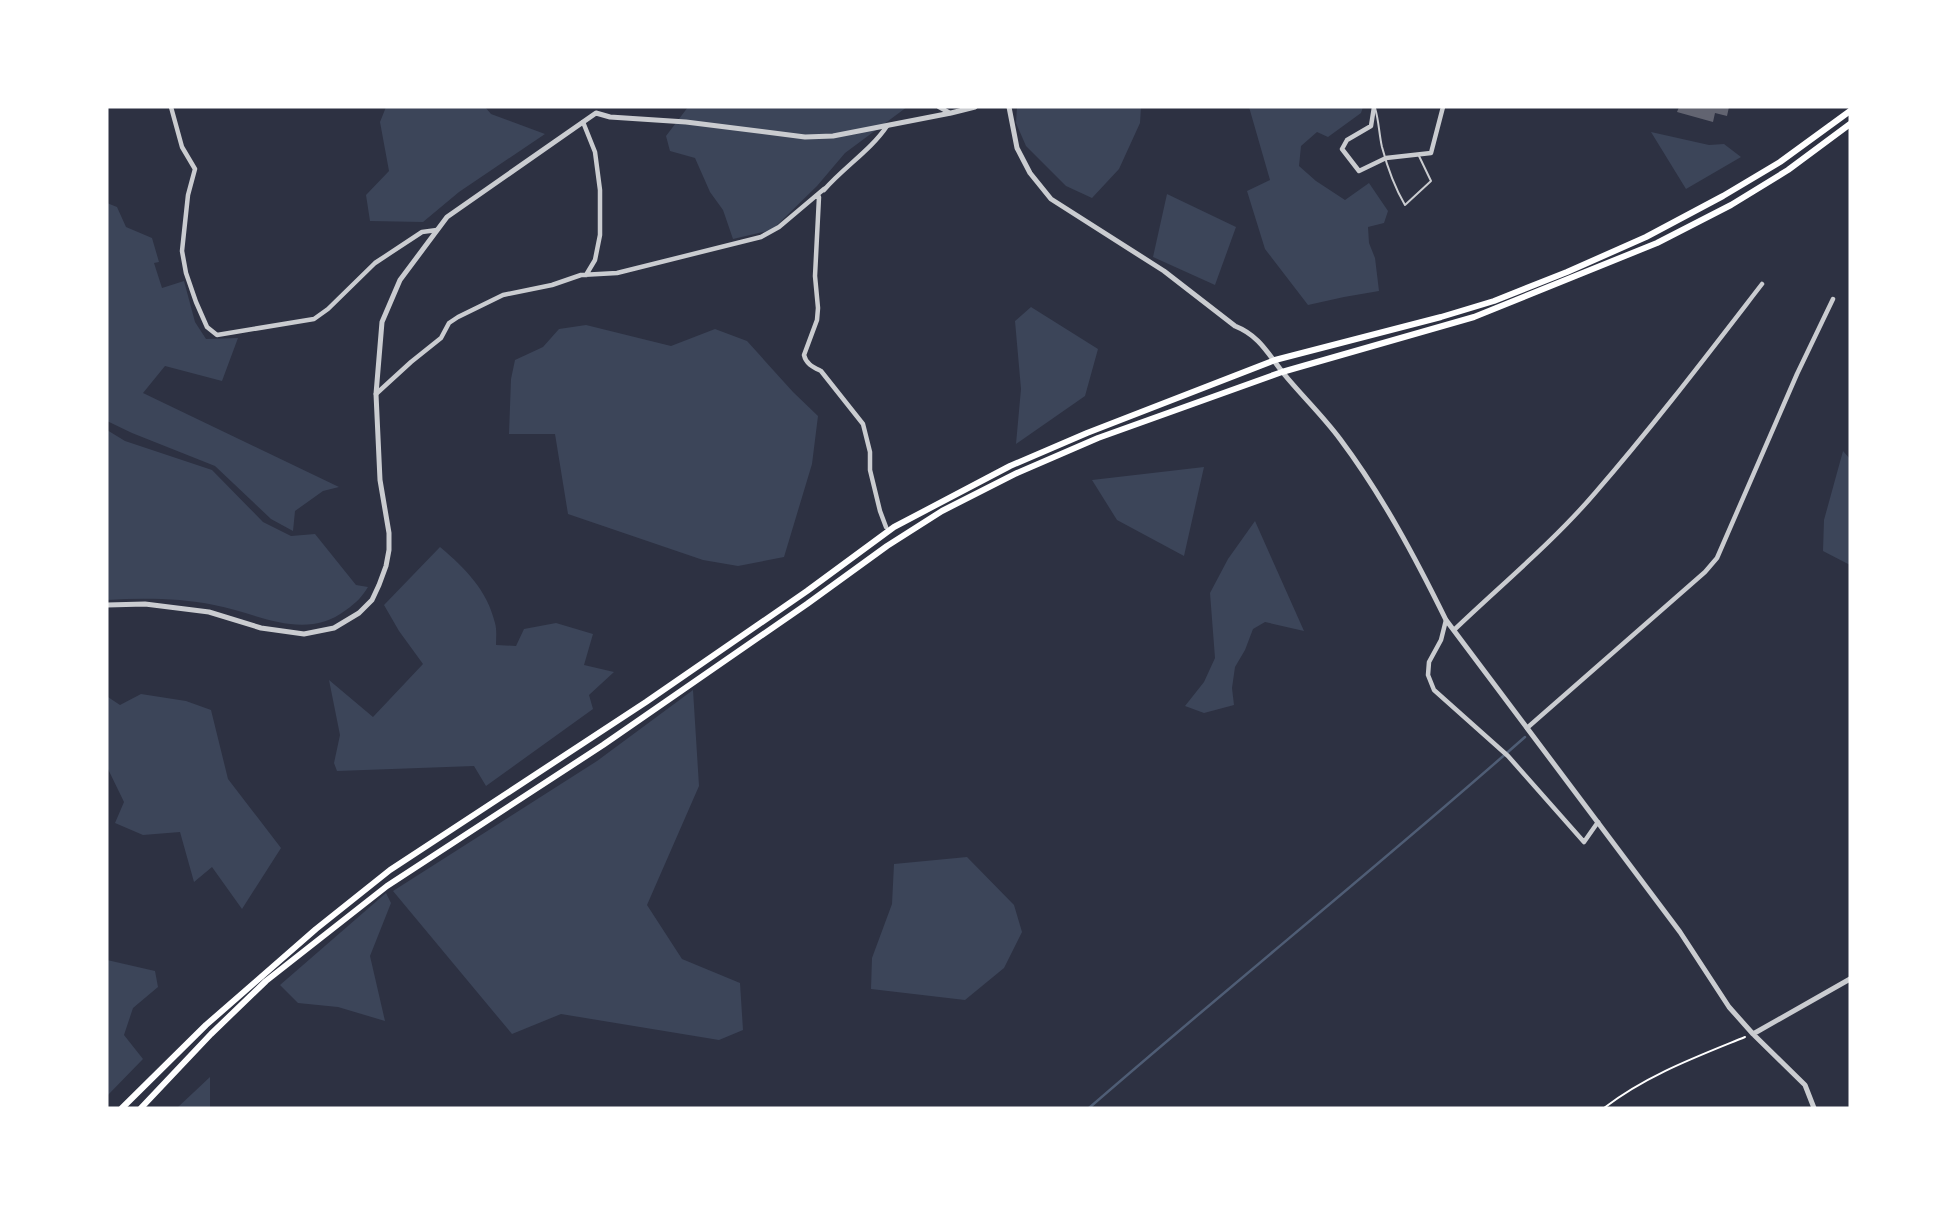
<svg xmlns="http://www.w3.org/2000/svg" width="1957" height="1215" font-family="Barlow,sans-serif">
<rect width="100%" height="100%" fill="#2d3142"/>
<path fill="#3c4559" d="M 386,107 L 485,107 L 491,114 L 545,134 L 459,192 L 423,222 L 370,221 L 366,195 L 389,171 L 380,122 Z
M 688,107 L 907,107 L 845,153 L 817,186 L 772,230 L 733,239 L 723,210 L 710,192 L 695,158 L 670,151 L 666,136 Z
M 1017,107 L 1141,107 L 1140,123 L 1119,169 L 1092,198 L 1066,186 L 1026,146 L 1016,123 Z
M 1249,107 L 1363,107 L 1361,113 L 1328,137 L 1317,132 L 1301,146 L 1299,166 L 1316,181 L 1345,200 L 1369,183 L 1388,211 L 1384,223 L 1368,227 L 1369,243 L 1375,258 L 1379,291 L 1344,297 L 1308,305 L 1265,249 L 1247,191 L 1270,180 Z
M 1651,132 L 1709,145 L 1724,144 L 1741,157 L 1686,189 Z
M 1167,194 L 1236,227 L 1215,285 L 1153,257 Z
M 107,203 L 117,207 L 126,227 L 152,238 L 159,262 L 154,263 L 162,288 L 184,281 L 195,322 L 206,339 L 238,338 L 222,381 L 165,366 L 143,393 L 339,487 L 323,491 L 295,511 L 293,531 L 271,519 L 215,466 L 132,433 L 107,421 Z
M 1031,307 L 1098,349 L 1085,396 L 1016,444 L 1021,389 L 1015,321 Z
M 586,325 L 671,346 L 715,329 L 747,341 L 793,392 L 818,416 L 812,464 L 784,557 L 738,566 L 703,560 L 568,514 L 555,434 L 509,434 L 511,379 L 515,360 L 543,347 L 559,329 Z
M 107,430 L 125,441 L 212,470 L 263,522 L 291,536 L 315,534 L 356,585 L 368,587 C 362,597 356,603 346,610 C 304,642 258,613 214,605 C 179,598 142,598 107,600 Z
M 1843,451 L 1850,459 L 1850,565 L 1823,551 L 1824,520 Z
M 1204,467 L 1184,556 L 1117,520 L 1092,480 Z
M 1255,521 L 1304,631 L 1265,622 L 1253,629 L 1245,650 L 1235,667 L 1232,688 L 1234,705 L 1204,713 L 1185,706 L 1204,682 L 1215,658 L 1210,593 L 1228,559 Z
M 440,547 C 466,569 487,590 495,623 C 497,630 496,638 496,645 L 516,646 L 524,629 L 556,623 L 593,634 L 584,665 L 614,672 L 589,695 L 593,709 L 486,786 L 474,766 L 337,771 L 334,763 L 340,735 L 329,680 L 373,717 L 423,664 L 399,631 L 384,605 Z
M 693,690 L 699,786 L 647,905 L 682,959 L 740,983 L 743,1030 L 719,1040 L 561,1014 L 512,1034 L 393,891 L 597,761 Z
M 141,694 L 186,701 L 211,710 L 228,779 L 281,848 L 242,909 L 212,867 L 194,882 L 180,832 L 143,835 L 115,823 L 124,802 L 107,767 L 107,698 L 108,697 L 120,705 Z
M 967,857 L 1014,905 L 1022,932 L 1004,968 L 965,1000 L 871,989 L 872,958 L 892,904 L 894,864 Z
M 386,893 L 391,903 L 370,956 L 385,1021 L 338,1007 L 298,1003 L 280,985 Z
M 107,960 L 155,971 L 158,987 L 133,1008 L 124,1035 L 143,1059 L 107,1096 Z
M 210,1077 L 210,1108 L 177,1108 Z"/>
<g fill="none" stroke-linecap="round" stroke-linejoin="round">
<path stroke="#4f5d75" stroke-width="2.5" d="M 1089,1108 C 1233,983 1382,863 1525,737"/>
</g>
<path fill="#626471" d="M 1679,107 L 1715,108 L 1729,107 L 1727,116 L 1715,113 L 1713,122 L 1677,112 Z"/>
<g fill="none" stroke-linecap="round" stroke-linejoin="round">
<path stroke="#fff" stroke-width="2" d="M 1604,1108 C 1647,1075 1696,1057 1745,1037"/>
<path stroke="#caccd0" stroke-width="2" d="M 1375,108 C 1379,121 1379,134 1382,147 C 1387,166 1395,188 1405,205 L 1431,181 L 1419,156"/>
<path stroke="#caccd0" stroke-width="4.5" d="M 171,107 L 182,147 L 195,169 L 188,195 L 182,251 L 186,273 L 196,302 L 207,327 L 217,335 L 314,319 L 328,309 L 375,263 L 422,232 L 437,230
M 939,107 L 950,113
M 1374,107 L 1371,126 L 1347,140 L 1342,149 L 1359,171 L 1386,158 L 1431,153 L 1443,107
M 583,122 L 595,152 L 600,190 L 600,235 L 595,260 L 586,275
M 824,190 C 844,167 871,150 887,126
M 819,197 L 815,276 L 818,308 L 817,320 L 804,355 C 806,364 813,367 821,371 L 863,424 L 870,452 L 870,470 L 880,511 L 886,527
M 376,394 L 411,362 L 441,338 L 449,323 L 458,317 L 503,295 L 552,285 L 581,275 L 617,273 L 761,237 L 779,227 L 824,189
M 1446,620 L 1441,640 L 1429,662 L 1428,675 L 1434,690 L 1508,756 L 1584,842 L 1598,822
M 1454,630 C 1501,585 1553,542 1595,493 C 1654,425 1708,354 1762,284
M 1527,728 L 1705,572 L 1717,558 L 1797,374 L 1833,299"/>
<path stroke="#caccd0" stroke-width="5" d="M 1009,107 L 1017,148 L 1030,173 L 1051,199 L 1164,271 L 1235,326 C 1260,336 1268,354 1284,374 C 1302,396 1323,416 1340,439 C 1382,495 1415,557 1446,620 L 1680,932 L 1729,1007 L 1753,1034 L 1805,1085 L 1814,1108
M 107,605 L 145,604 L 209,612 L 261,628 L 304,634 L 334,628 L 359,613 L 372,600 L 379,585 L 386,566 L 389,550 L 389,533 L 380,480 L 376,394 L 382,322 L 400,280 L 447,217 L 596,113 L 610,117 L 686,122 L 805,137 L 833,136 L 951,113 L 975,107
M 1753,1034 L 1850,979"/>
<path stroke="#fff" stroke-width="6" d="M 122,1108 L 206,1025 L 316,929 L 390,870 L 646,702 L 807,591 L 894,527 L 1010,466 L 1087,433 L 1275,360 L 1441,317 L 1494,301 L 1567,272 L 1646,237 L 1723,196 L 1780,162 L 1850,111
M 141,1108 L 211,1034 L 266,981 L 387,886 L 603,745 L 807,604 L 887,546 L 942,511 L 1017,473 L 1098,438 L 1282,372 L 1474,317 L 1657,243 L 1731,205 L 1788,170 L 1850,124"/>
</g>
<rect width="1957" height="1215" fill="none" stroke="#ffffff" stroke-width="217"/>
</svg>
